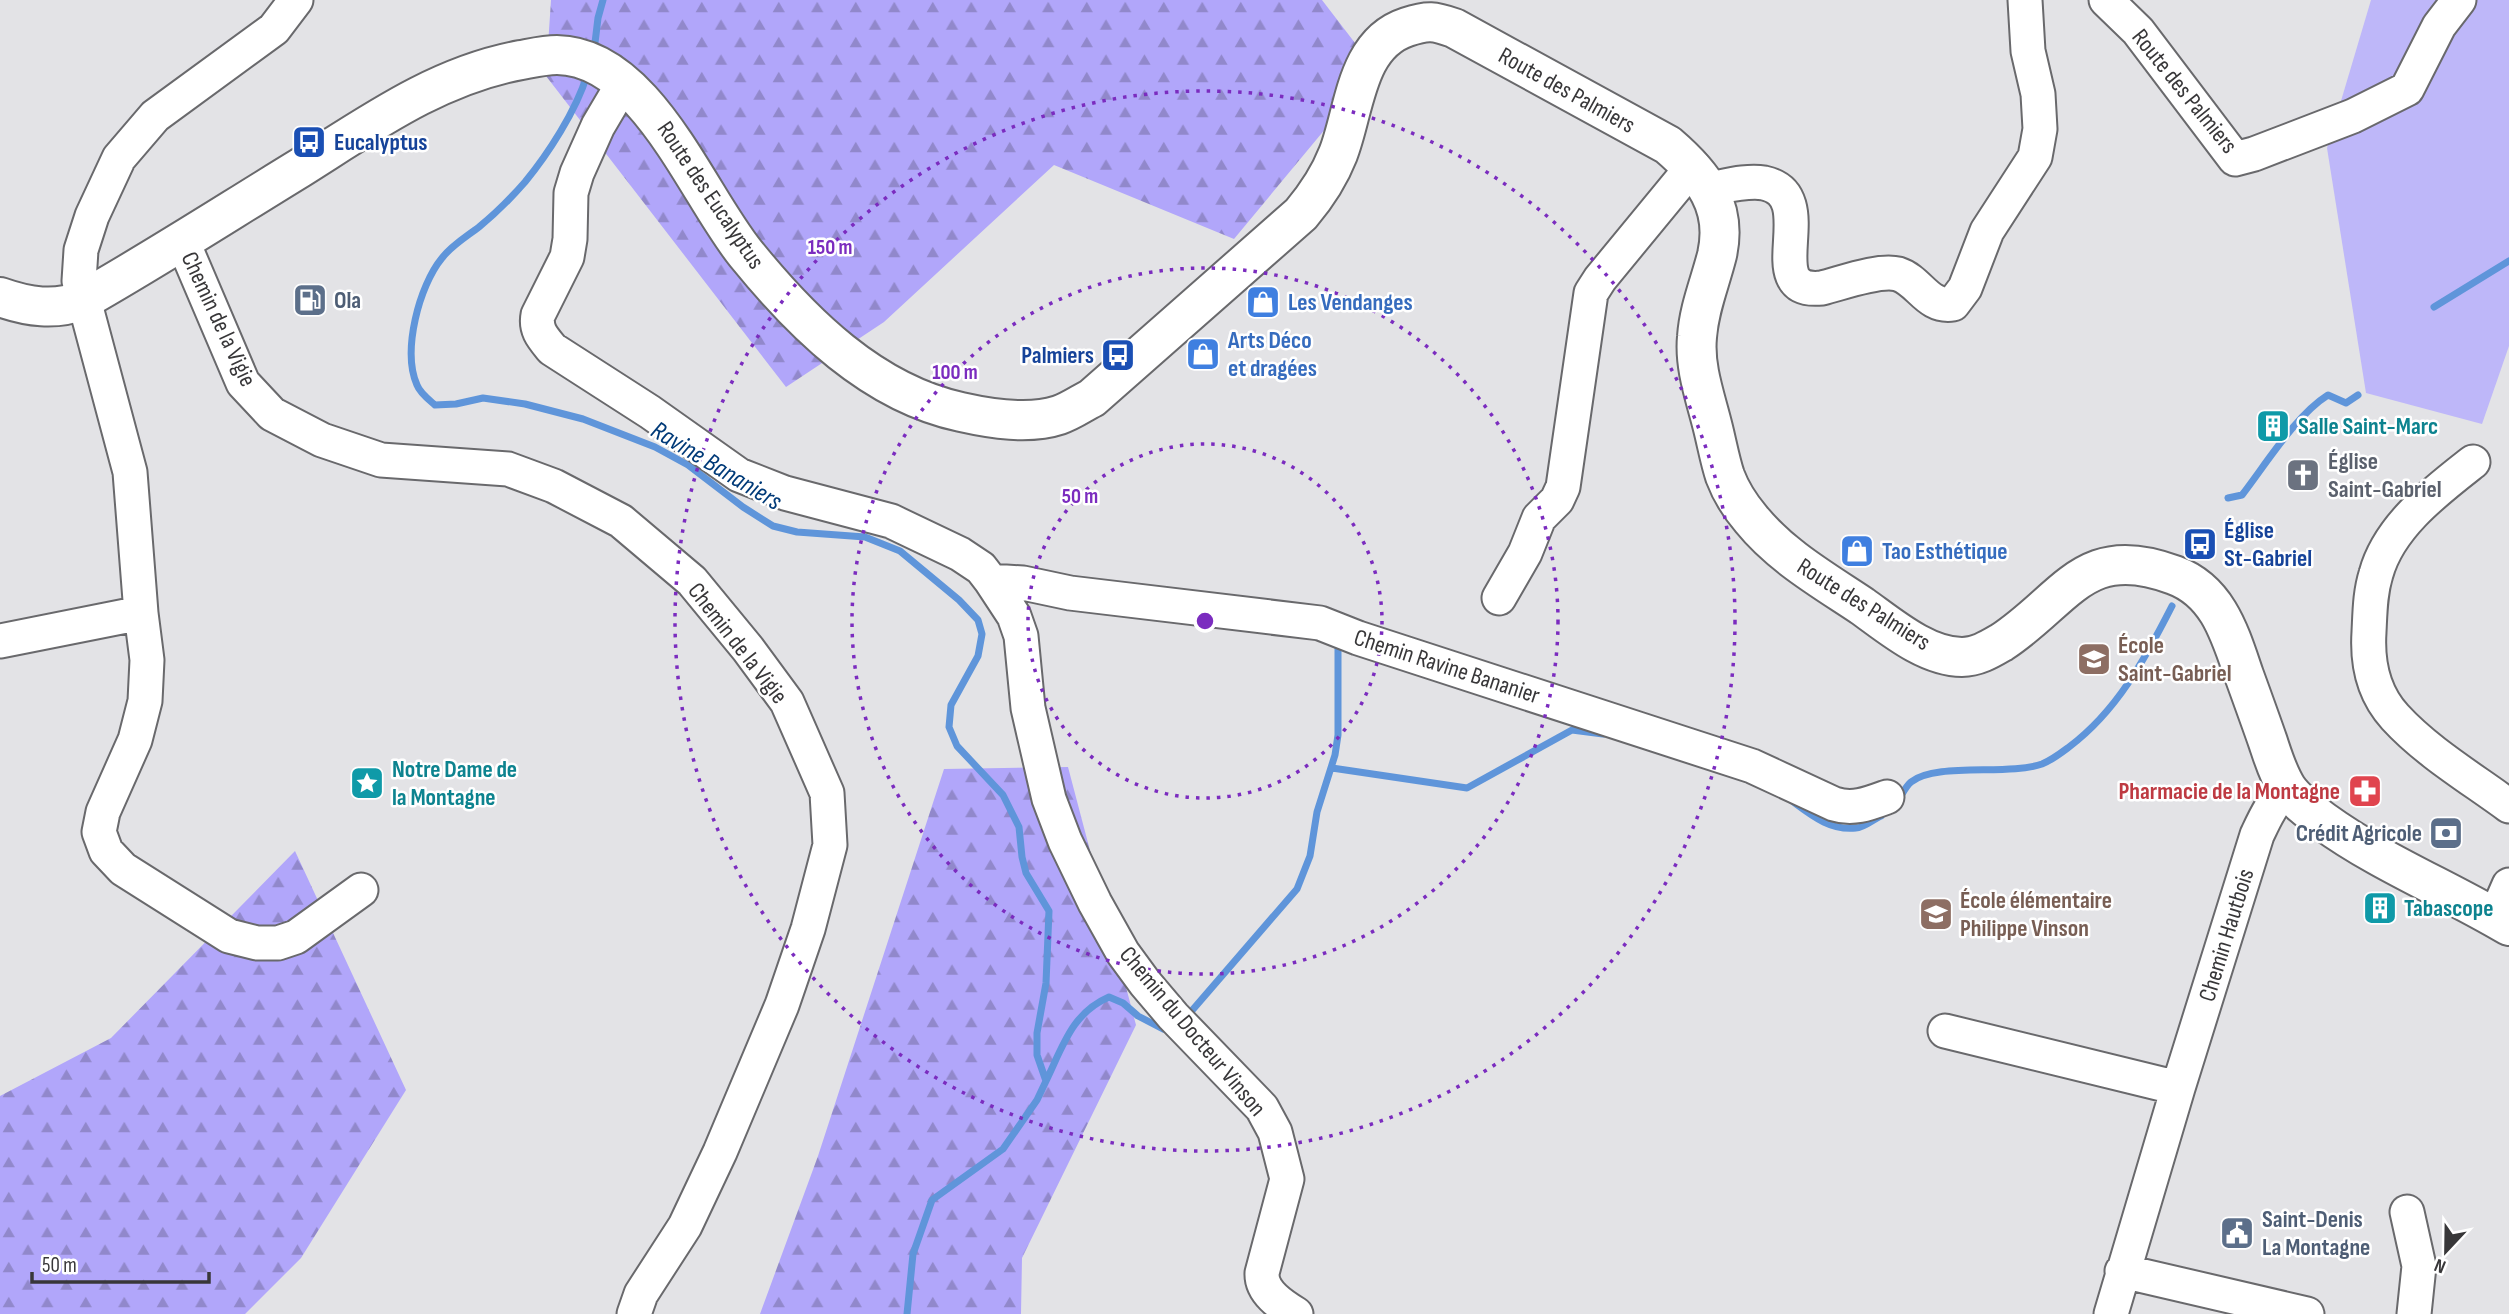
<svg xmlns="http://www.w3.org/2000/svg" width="2509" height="1314" font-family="'Sofia Sans Condensed',sans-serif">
<defs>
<pattern id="forest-firs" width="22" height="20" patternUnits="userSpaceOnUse" patternTransform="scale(1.75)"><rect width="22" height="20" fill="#b1a6fa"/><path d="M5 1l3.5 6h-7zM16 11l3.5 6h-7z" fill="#9188cb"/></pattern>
</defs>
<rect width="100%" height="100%" fill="#e3e3e6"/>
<path fill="#beb7f9" d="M 2371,0 L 2509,0 L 2509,346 L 2482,424 L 2366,393 L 2327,148 Z"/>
<path fill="url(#forest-firs)" d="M 551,0 L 1322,0 L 1375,69 L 1234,239 L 1054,165 L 884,322 L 786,387 L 546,76 Z
M 1068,767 L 1136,1025 L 1022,1258 L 1021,1314 L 760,1314 L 818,1156 L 944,769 Z
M 295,851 L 406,1090 L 301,1258 L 245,1314 L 0,1314 L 0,1096 L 111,1038 Z"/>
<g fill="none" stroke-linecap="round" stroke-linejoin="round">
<path stroke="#5f95da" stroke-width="7" d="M 594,51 L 598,18 L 603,0
M 587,75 C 576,111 548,154 525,182 C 511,198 495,214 479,227 C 466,237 452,245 442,258 C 419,286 402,351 417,385 C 420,393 428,399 435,405 L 456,404 L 483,398 L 525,404 L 583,419 L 655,447 L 688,465 L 743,507 L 773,526 L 797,532 L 865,537 L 900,551 L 959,600 L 978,620 L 982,634 L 978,656 L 951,705 L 949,727 L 957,746 L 1003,795 L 1019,827 L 1022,857 L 1026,873 L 1049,911 L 1046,983 L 1037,1033 L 1037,1055 L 1046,1081 L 1037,1100 L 1003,1149 L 932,1200 L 913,1254 L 907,1314
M 2434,307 L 2509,261
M 2228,498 L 2242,495 C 2266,464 2296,415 2328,395 L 2346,403 L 2358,395
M 1332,768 L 1467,788 L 1572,730 L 1603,734
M 1899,799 C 1903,793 1906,786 1911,782 C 1936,762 2008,776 2042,764 C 2052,760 2061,753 2069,747 C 2117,711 2145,659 2172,606
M 1792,801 C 1811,815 1830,831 1856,828 C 1864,828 1874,819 1881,816
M 1189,1014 L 1297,889 L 1310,856 L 1317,812 L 1335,755 L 1338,735 L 1338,644
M 1046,1081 C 1063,1046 1072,1013 1109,997 L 1123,1003 L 1138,1016 L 1163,1029"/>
<g stroke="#69696c" stroke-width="37">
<path id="minor" d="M 296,0 L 274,29 L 155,116 L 119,158 L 92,216 L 81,250 L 79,281 L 130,472 L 141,613 L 147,660 L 145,701 L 135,740 L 103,812 L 99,832 L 106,851 L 123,869 L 229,936 L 257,943 L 278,943 L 296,937 L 361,890
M 2106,0 L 2138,31 L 2235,159 L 2254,154 L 2353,116 L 2407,89 L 2439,26 L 2459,0
M 624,82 L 598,126 L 577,173 L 571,193 L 570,239 L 567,257 L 538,315 C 535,330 543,338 552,349 L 650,412 L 739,475 L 785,493 L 891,521 L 960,554 L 981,568 L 991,581 L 1014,616 L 1021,636 L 1028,708 L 1049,799 L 1065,841 L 1095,903 L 1123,953 L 1145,983 L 1173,1016 L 1262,1108 L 1275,1132 L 1287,1179 L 1262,1273 C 1261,1292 1281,1305 1296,1314
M 1709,189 C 1726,186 1747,180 1764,183 C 1825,196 1754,295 1822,288 C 1842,283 1879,269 1898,274 C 1920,281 1927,308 1953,304 L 1965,288 L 1987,231 L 2035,157 L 2040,129 L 2038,94 L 2028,51 L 2025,0
M 182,240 L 243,383 L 272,414 L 322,440 L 381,460 L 508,469 L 554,486 L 621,521 L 692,581 L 748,649 L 787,702 L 827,793 L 830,845 L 808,929 L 782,1005 L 720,1152 L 685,1226 L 641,1294 L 634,1314
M 2473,462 C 2436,491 2389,526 2376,574 C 2370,593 2370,612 2369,632 C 2367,663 2373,693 2395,717 C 2427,752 2471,778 2509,806
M 991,581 L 1023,583 L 1070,593 L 1320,623 L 1358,638 L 1752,766 L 1834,804 C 1853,810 1868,804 1887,797
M 1499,598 L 1525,553 L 1539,518 L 1557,500 L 1563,487 L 1591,293 L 1600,279 L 1693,166
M 0,641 L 141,613
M 2495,917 L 2509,885
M 1945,1031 L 2178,1088
M 2407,1212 L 2419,1266 L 2414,1314
M 2122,1271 L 2307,1314
M 2111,1314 L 2178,1088 L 2257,835 C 2265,818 2272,802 2287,789"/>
</g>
<g stroke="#69696c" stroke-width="42">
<path id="major" d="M 0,297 C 28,307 55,311 83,300 C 157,258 228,212 300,168 C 370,124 438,75 521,60 C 532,58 545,55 557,55 C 646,56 697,194 746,254 C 802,323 872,393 961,412 C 992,419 1029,425 1059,415 C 1071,411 1082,403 1092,398 L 1301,214 C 1317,195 1329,177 1338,154 C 1355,111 1355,44 1407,27 C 1428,20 1434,21 1454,28 L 1668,145 C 1703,175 1728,206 1717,255 C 1710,283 1699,308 1697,337 C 1694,368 1706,399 1713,428 C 1717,444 1720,461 1725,476 C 1731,492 1740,506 1751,519 C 1781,556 1823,580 1862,606 C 1890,626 1926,657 1962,657 C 1977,657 1990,649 2002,642 C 2067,599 2084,541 2174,575 C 2218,591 2230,634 2244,675 C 2252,697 2260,719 2268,742 C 2273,757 2278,774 2287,788 C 2295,800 2311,812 2323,821 C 2381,863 2447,889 2509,926"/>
</g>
<use href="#minor" stroke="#fff" stroke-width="33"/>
<use href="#major" stroke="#fff" stroke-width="38"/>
</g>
<g fill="none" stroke="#7b2cbf" stroke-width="3.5" stroke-dasharray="3.5 7">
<circle cx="1205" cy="621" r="177"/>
<circle cx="1205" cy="621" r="353"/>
<circle cx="1205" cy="621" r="530"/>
</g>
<defs>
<g id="bus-square" transform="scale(1.75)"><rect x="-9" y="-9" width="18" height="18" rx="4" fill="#1a4fb4" stroke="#fff"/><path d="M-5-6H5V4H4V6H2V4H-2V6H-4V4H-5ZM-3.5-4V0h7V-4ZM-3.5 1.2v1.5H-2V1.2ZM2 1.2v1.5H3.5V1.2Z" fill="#fff"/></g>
<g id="fuel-square" transform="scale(1.75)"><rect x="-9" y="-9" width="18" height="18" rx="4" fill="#5c6f8a" stroke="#fff"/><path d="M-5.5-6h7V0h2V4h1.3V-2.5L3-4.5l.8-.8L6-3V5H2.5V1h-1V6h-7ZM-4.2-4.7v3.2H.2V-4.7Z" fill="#fff"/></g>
<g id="shop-square" transform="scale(1.75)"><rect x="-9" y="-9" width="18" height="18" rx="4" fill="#3f7fe0" stroke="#fff"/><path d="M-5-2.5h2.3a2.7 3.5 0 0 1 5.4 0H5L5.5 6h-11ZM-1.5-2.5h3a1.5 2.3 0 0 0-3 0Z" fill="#fff"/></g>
<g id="building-square" transform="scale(1.75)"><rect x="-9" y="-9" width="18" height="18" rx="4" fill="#0f9aa8" stroke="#fff"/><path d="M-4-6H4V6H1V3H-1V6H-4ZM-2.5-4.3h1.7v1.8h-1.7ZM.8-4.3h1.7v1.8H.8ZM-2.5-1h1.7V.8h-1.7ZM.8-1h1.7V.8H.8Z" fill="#fff"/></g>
<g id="church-square" transform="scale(1.75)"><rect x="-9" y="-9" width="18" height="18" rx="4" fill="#6b7280" stroke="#fff"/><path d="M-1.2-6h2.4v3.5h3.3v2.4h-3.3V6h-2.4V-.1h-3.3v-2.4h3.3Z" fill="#fff"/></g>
<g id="school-square" transform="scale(1.75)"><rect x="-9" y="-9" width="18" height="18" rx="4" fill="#8d6e63" stroke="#fff"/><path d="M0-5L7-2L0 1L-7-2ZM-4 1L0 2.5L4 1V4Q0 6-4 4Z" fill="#fff"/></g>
<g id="sight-square" transform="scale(1.75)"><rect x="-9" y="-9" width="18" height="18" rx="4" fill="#0f9aa8" stroke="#fff"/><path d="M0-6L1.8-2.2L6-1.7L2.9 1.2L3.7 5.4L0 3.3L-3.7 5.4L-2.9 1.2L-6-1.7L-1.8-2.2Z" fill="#fff"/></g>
<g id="pharmacy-square" transform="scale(1.75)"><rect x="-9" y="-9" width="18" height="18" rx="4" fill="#e0444e" stroke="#fff"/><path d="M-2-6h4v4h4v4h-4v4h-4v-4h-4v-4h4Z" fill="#fff"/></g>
<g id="bank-square" transform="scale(1.75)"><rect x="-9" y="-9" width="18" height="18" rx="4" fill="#5c6f8a" stroke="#fff"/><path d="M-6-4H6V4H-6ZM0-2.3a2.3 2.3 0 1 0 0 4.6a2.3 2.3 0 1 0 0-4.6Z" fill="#fff"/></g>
<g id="civic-square" transform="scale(1.75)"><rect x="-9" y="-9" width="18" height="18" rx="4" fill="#5c6f8a" stroke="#fff"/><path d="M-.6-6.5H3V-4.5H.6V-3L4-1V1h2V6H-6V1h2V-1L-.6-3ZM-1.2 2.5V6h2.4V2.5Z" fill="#fff"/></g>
</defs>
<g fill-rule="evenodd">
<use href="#bus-square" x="309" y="142"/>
<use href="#fuel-square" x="310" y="300"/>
<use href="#shop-square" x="1263" y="302"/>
<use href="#shop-square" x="1203" y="354"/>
<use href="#bus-square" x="1118" y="355"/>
<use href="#building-square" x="2273" y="426"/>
<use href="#church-square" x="2303" y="475"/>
<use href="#bus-square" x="2200" y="544"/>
<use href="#shop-square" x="1857" y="551"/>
<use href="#school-square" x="2094" y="659"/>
<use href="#sight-square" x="367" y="783"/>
<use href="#pharmacy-square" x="2365" y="791"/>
<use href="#bank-square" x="2446" y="833"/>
<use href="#building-square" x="2380" y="908"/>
<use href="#school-square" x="1936" y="914"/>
<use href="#civic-square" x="2237" y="1233"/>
</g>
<g text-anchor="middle" stroke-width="5" stroke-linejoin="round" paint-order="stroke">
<g font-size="24" fill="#383739" stroke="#fff">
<text transform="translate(1567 90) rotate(29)" y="8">Route des Palmiers</text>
<text transform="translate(2185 91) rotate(51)" y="8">Route des Palmiers</text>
<text transform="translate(711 195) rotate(56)" y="8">Route des Eucalyptus</text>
<text transform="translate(219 319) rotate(65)" y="8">Chemin de la Vigie</text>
<text transform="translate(1864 604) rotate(32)" y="8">Route des Palmiers</text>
<text transform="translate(738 643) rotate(52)" y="8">Chemin de la Vigie</text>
<text transform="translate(1447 666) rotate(18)" y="8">Chemin Ravine Bananier</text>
<text transform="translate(2226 935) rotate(-73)" y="8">Chemin Hautbois</text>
<text transform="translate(1193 1031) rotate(50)" y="8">Chemin du Docteur Vinson</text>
</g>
<g font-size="24" font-weight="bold" fill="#164399" stroke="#fff" text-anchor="start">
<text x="334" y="150">Eucalyptus</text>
<text x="1094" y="363" text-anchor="end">Palmiers</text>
<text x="2224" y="538">Église<tspan x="2224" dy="28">St-Gabriel</tspan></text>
</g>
<g font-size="24" font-weight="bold" fill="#4e5e75" stroke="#fff" text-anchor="start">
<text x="334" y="308">Ola</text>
<text x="2422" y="841" text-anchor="end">Crédit Agricole</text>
<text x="2262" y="1227">Saint-Denis<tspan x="2262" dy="28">La Montagne</tspan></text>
</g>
<g font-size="24" font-weight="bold" fill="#366cbe" stroke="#fff" text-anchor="start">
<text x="1288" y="310">Les Vendanges</text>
<text x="1228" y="348">Arts Déco<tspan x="1228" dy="28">et dragées</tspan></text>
<text x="1882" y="559">Tao Esthétique</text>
</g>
<g font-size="24" font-weight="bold" fill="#0d838f" stroke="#fff" text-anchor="start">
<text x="2298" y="434">Salle Saint-Marc</text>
<text x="392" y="777">Notre Dame de<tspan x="392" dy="28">la Montagne</tspan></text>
<text x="2404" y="916">Tabascope</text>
</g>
<g font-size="24" font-weight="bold" fill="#5b616d" stroke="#fff" text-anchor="start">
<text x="2328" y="469">Église<tspan x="2328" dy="28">Saint-Gabriel</tspan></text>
</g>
<g font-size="24" font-weight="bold" fill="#785e54" stroke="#fff" text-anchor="start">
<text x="2118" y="653">École<tspan x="2118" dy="28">Saint-Gabriel</tspan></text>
<text x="1960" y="908">École élémentaire<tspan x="1960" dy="28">Philippe Vinson</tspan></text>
</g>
<g font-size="24" font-weight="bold" fill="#be3a42" stroke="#fff" text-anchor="end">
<text x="2340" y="799">Pharmacie de la Montagne</text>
</g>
<g font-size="26" font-style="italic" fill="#003a78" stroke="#fff">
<text transform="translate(717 465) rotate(31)" y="9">Ravine Bananiers</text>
</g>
</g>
<circle cx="1205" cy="621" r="10" fill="#7b2cbf" stroke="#fff" stroke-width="3.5"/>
<g font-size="21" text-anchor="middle" font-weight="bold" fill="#7b2cbf" stroke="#fff" stroke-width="5" stroke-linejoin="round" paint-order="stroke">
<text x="830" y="254">150 m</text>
<text x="955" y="379">100 m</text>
<text x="1080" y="503">50 m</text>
</g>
<g transform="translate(2446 1251) rotate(202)" stroke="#ffffff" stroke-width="5" paint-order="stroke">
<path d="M0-5L12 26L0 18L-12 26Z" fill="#383739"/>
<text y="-10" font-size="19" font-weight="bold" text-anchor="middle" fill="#383739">N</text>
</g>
<path d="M32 1272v10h177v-10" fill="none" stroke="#383739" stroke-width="3.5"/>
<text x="42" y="1272" font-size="21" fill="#383739" stroke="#ffffff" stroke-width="5" paint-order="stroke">50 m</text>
</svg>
